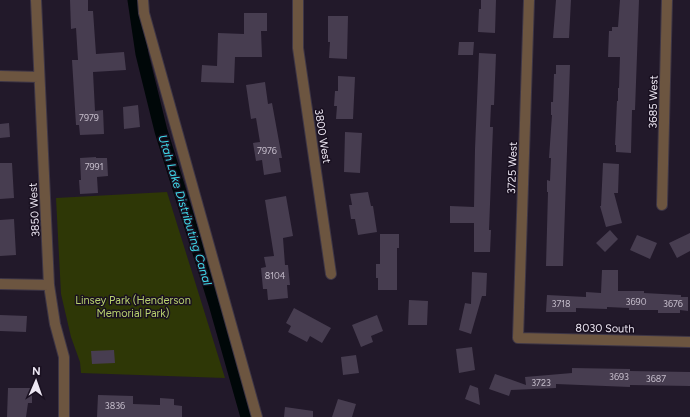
<svg xmlns="http://www.w3.org/2000/svg" width="690" height="417" font-family="Figtree,sans-serif">
<rect width="100%" height="100%" fill="#22192a"/>
<path fill="#2e3706" d="M 167,192 L 225,378 L 81,373 L 80,362 L 71,337 L 61,294 L 56,198 Z"/>
<g fill="none" stroke-linecap="round" stroke-linejoin="round">
<path stroke="#000708" stroke-width="13" d="M 134,0 L 142,54 L 161,131 L 215,304 L 247,417"/>
</g>
<path fill="#473d50" d="M 70,0 L 88,0 L 88,11 L 93,11 L 96,54 L 124,52 L 126,70 L 93,72 L 95,111 L 103,110 L 104,134 L 80,135 L 79,125 L 76,125 L 72,60 L 78,60 L 76,28 L 71,29 Z
M 481,0 L 496,0 L 495,33 L 478,32 L 479,9 L 481,9 Z
M 556,0 L 571,0 L 569,38 L 553,38 Z
M 620,0 L 639,0 L 635,110 L 632,110 L 631,153 L 616,152 L 616,145 L 615,145 L 617,101 L 618,101 L 618,88 L 619,88 L 620,57 L 608,57 L 609,31 L 612,31 L 612,27 L 618,27 Z
M 244,13 L 267,13 L 267,31 L 261,31 L 262,57 L 235,57 L 234,83 L 201,82 L 202,65 L 217,66 L 218,33 L 244,34 Z
M 328,16 L 348,16 L 347,59 L 329,58 L 330,42 L 328,42 Z
M 459,42 L 474,42 L 473,55 L 458,55 Z
M 479,53 L 496,54 L 494,105 L 491,105 L 490,127 L 493,127 L 489,230 L 491,230 L 490,252 L 474,252 L 474,223 L 450,223 L 450,206 L 474,207 L 475,149 Z
M 556,65 L 570,65 L 563,266 L 546,266 L 548,192 L 547,192 L 547,180 L 550,181 L 551,158 L 549,158 L 552,115 L 551,115 L 551,102 L 553,102 L 554,74 L 556,74 Z
M 338,76 L 355,77 L 353,119 L 336,119 L 337,106 L 334,106 L 335,91 L 338,91 Z
M 265,82 L 268,104 L 272,103 L 282,158 L 279,158 L 281,172 L 264,175 L 262,160 L 256,161 L 253,143 L 260,142 L 256,118 L 251,119 L 246,85 Z
M 138,105 L 140,127 L 124,129 L 123,107 Z
M 9,123 L 10,137 L 0,138 L 0,124 Z
M 345,132 L 362,133 L 360,173 L 344,172 Z
M 96,157 L 96,158 L 107,158 L 108,176 L 97,177 L 98,193 L 80,194 L 79,180 L 81,180 L 80,158 Z
M 0,163 L 12,163 L 14,198 L 0,199 Z
M 603,163 L 619,164 L 618,193 L 614,193 L 622,223 L 606,227 L 600,206 L 601,206 Z
M 368,192 L 371,206 L 373,206 L 377,232 L 358,235 L 355,219 L 351,219 L 349,205 L 352,205 L 350,194 Z
M 286,196 L 293,236 L 283,238 L 285,265 L 288,265 L 290,285 L 287,285 L 288,298 L 268,300 L 267,289 L 263,289 L 261,268 L 266,267 L 264,257 L 274,256 L 265,200 Z
M 14,219 L 16,255 L 0,256 L 0,220 Z
M 610,230 L 618,239 L 605,252 L 596,243 Z
M 690,233 L 690,251 L 677,258 L 669,243 Z
M 380,234 L 399,234 L 399,248 L 397,248 L 397,290 L 378,290 L 378,278 L 376,278 L 376,264 L 380,264 Z
M 637,235 L 657,243 L 650,259 L 630,250 Z
M 602,270 L 618,270 L 618,291 L 644,291 L 644,293 L 681,295 L 681,297 L 688,297 L 688,311 L 680,310 L 680,313 L 658,313 L 658,310 L 629,310 L 629,308 L 607,307 L 607,309 L 576,308 L 576,312 L 546,312 L 547,295 L 586,297 L 586,292 L 601,293 Z
M 472,272 L 487,273 L 486,296 L 482,296 L 471,334 L 459,330 L 465,303 L 471,304 Z
M 409,300 L 428,301 L 427,325 L 408,325 Z
M 294,308 L 331,328 L 322,343 L 310,336 L 307,342 L 288,332 L 291,326 L 286,323 Z
M 0,315 L 27,316 L 26,332 L 0,331 Z
M 377,315 L 383,331 L 371,336 L 373,342 L 361,347 L 352,325 Z
M 472,347 L 475,370 L 459,373 L 456,349 Z
M 114,350 L 115,363 L 92,364 L 91,351 Z
M 356,355 L 359,373 L 343,375 L 341,357 Z
M 572,368 L 630,369 L 630,371 L 690,372 L 690,386 L 630,385 L 630,387 L 556,384 L 556,388 L 511,390 L 509,396 L 489,389 L 495,374 L 526,385 L 525,377 L 572,373 Z
M 470,385 L 478,388 L 480,405 L 465,399 Z
M 8,388 L 32,388 L 32,403 L 28,403 L 26,417 L 7,417 Z
M 98,395 L 133,396 L 133,404 L 160,405 L 160,398 L 174,399 L 174,405 L 182,406 L 182,417 L 97,417 Z
M 338,399 L 356,404 L 352,417 L 332,417 Z
M 285,407 L 313,411 L 313,417 L 284,417 Z"/>
<g fill="none" stroke-linecap="round" stroke-linejoin="round">
<g stroke="#3e3646" stroke-width="12">
<path id="minor" d="M 36,0 L 49,285 L 55,324 L 64,357 L 64,417
M 143,0 L 144,13 L 257,417
M 298,0 L 298,48 L 331,274
M 529,0 L 518,338 L 690,342
M 0,76 L 39,77
M 662,205 L 667,0
M 0,284 L 49,285"/>
</g>
<use href="#minor" stroke="#6c5540" stroke-width="10"/>
</g>
<g text-anchor="middle" stroke-width="3" stroke-linejoin="round" paint-order="stroke">
<g font-size="9" fill="#c4bcca">
<text x="89" y="121">7979</text>
<text x="267" y="154">7976</text>
<text x="94" y="170">7991</text>
<text x="275" y="279">8104</text>
<text x="636" y="305">3690</text>
<text x="561" y="307">3718</text>
<text x="673" y="307">3676</text>
<text x="619" y="380">3693</text>
<text x="656" y="382">3687</text>
<text x="541" y="386">3723</text>
<text x="115" y="409">3836</text>
</g>
<g font-size="11" fill="#ede7f3" stroke="#191020">
<text transform="translate(653 102) rotate(-89)" y="4">3685 West</text>
<text transform="translate(323 136) rotate(81)" y="4">3800 West</text>
<text transform="translate(512 168) rotate(-88)" y="4">3725 West</text>
<text transform="translate(34 210) rotate(-93)" y="4">3850 West</text>
<text transform="translate(605 328) rotate(1)" y="4">8030 South</text>
</g>
<g font-size="11" fill="#b8d06e" stroke="#191020">
<text x="133" y="304">Linsey Park (Henderson<tspan x="133" dy="13">Memorial Park)</tspan></text>
</g>
<g font-size="12" font-style="italic" fill="#3fdcec" stroke="#191020">
<text transform="translate(185 210) rotate(73)" y="4">Utah Lake Distributing Canal</text>
</g>
</g>
<g transform="translate(36 381) rotate(2)" stroke="#191020" stroke-width="3" paint-order="stroke">
<path d="M0-3L7 15L0 10L-7 15Z" fill="#ede7f3"/>
<text y="-6" font-size="11" font-weight="bold" text-anchor="middle" fill="#ede7f3">N</text>
</g>
</svg>
